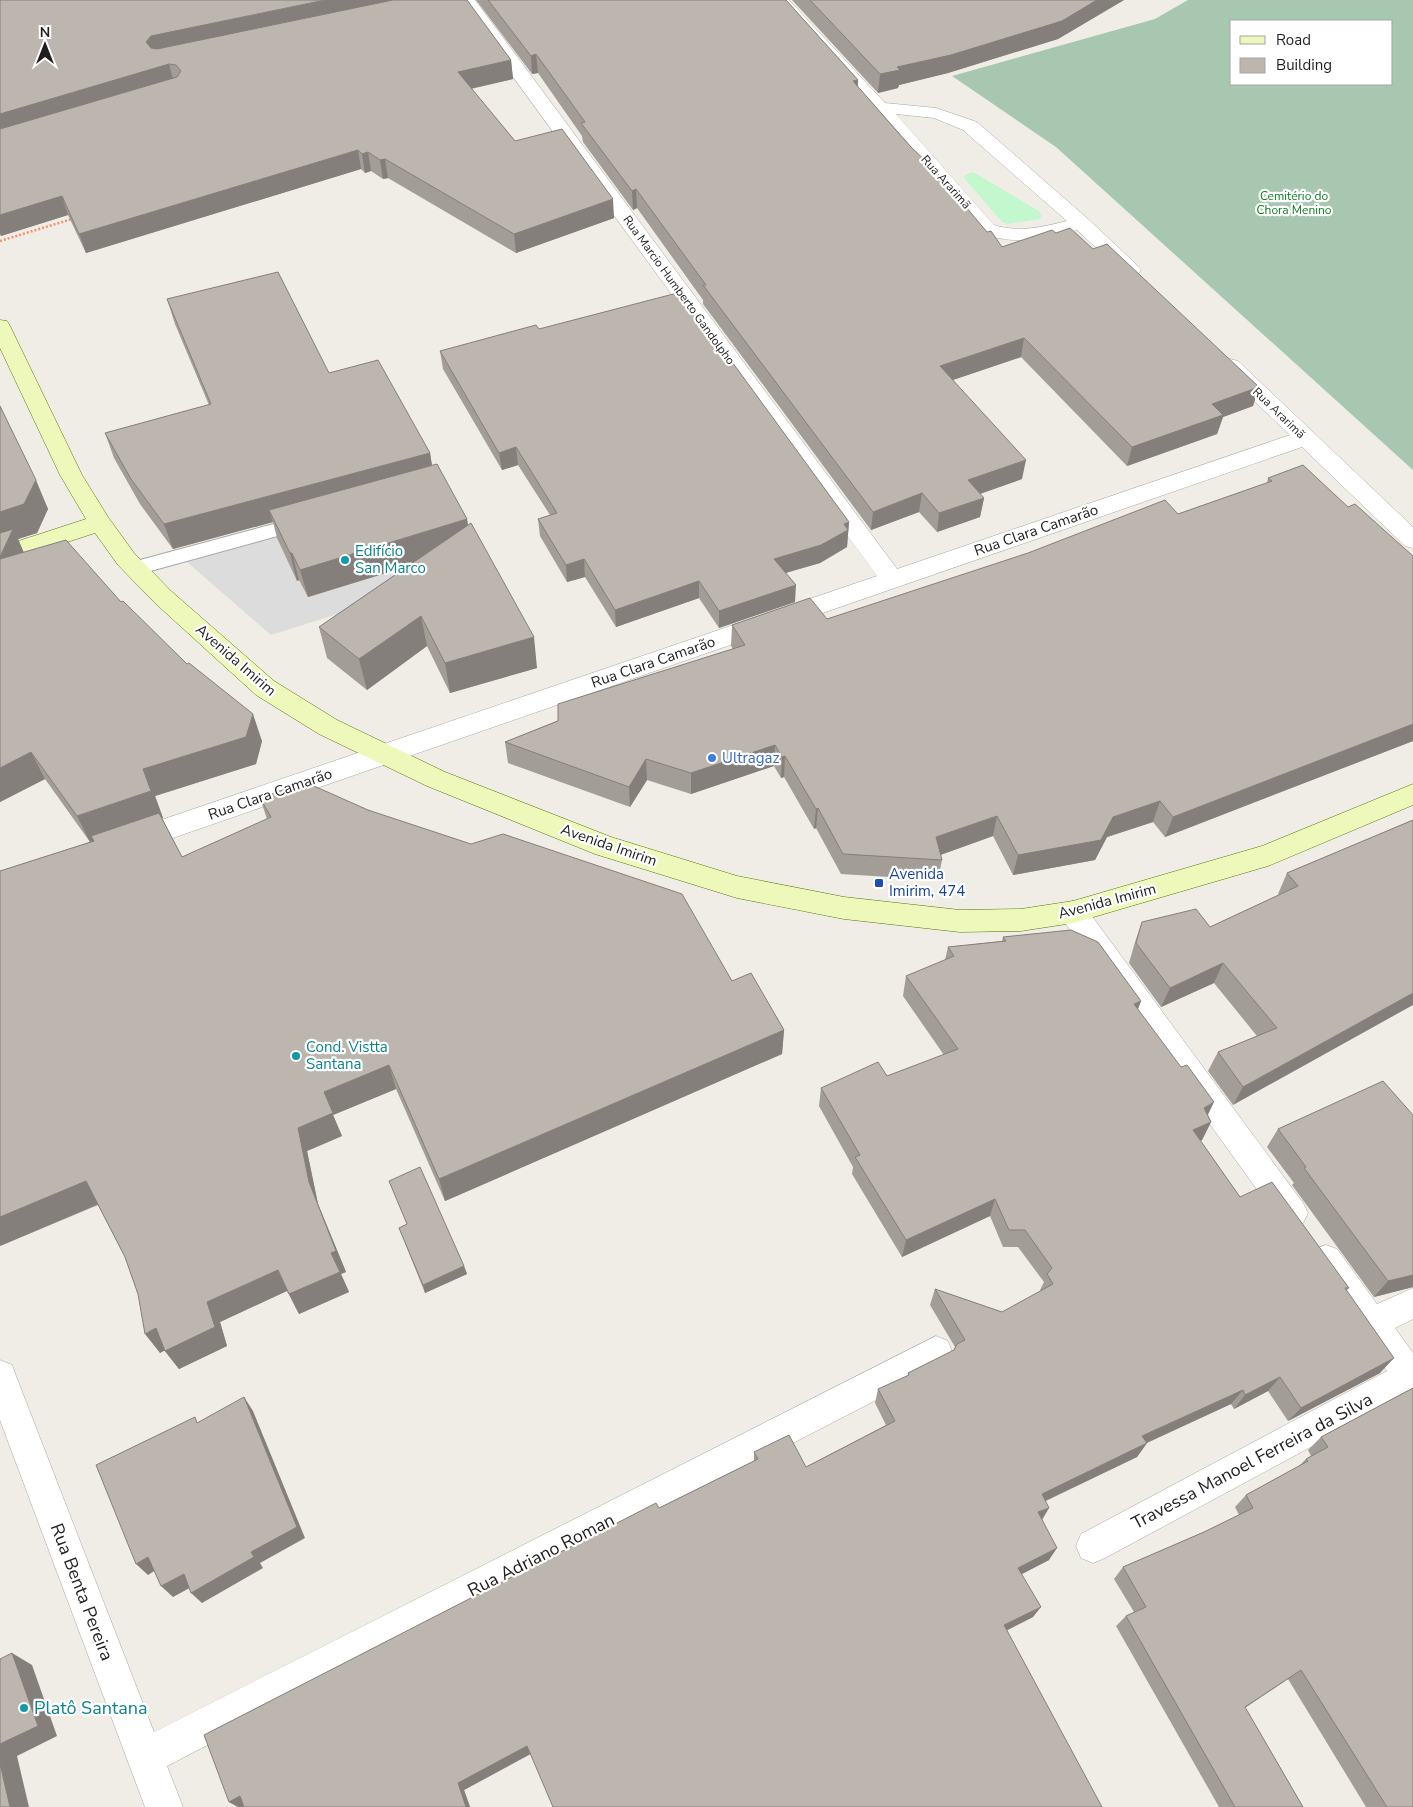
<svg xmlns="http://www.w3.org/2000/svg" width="1413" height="1807" font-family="'Nunito Sans',sans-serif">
<rect width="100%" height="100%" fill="#efede5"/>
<path fill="#dddcdc" d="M 441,489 L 483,568 L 271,635 L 187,562 Z"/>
<path fill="#a7c7b0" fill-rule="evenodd" d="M 1188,0 L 1413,0 L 1413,470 L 1056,147 L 952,76 L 1155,19 ZM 1232,21 L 1392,21 L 1392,84 L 1232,84 Z"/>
<path fill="#c3f8ce" d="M 973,172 L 1039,211 L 1042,216 L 1040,219 L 1008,224 L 1002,222 L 964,178 L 965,175 Z"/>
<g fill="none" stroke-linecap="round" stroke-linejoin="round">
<g stroke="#a6a6a6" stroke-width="2">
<path id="lane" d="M 303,516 L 310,517 L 312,522 L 310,527 L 136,575 L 129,573 L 126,568 L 129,563 Z"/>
</g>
<g stroke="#a6a6a6" stroke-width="1">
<path id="street" d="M 457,0 L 475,0 L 897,569 L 1290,435 L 1222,371 L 1219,366 L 1222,361 L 1230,359 L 1238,361 L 1413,527 L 1413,548 L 1405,546 L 1302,447 L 141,849 L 132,852 L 123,849 L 119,841 L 123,833 L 877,576 Z
M 771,0 L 789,0 L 885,103 L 936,108 L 977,122 L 1088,219 L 1138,266 L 1141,270 L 1138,274 L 1131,276 L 1124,274 L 1077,230 C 1041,239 1017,246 980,233 ZM 896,114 L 934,118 L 963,130 L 1067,221 C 1042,227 1019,233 994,225 Z
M 1073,901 L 1083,904 L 1303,1203 L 1308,1213 L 1303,1223 L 1292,1227 L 1281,1223 L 1063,920 L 1059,912 L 1063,904 Z
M 1326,1245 L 1337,1249 L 1377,1304 L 1413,1288 L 1413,1319 L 1395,1328 L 1413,1353 L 1413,1396 L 1409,1394 L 1105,1558 L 1093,1563 L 1081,1558 L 1076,1546 L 1081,1534 L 1387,1371 L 1315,1271 L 1310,1260 L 1315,1249 Z
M 936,1336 L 948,1341 L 952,1352 L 948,1363 L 167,1766 L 183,1807 L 145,1807 L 0,1420 L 0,1360 L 12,1365 L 16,1376 L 154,1732 Z"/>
</g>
<g stroke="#5a7308" stroke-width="1">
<path id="secondary" d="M 0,320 L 7,321 L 10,326 L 82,475 L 108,517 L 134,553 L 171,591 L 274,681 L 337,720 L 445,772 L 611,837 L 737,876 L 844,897 L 960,910 L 1021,909 L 1073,901 L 1262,846 L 1413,784 L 1413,805 L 1268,866 L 1073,923 L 1021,931 L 960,932 L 844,919 L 737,898 L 595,854 L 427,786 L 319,734 L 256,695 L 155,603 L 118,565 L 95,533 L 0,564 L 0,547 L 86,519 L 60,475 L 0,348 Z"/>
</g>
<path stroke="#f68e6f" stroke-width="2.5" stroke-dasharray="2 2" stroke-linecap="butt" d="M 0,241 L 72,219"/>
<use href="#lane" fill="#fff" fill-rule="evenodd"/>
<use href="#street" fill="#fff" fill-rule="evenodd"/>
<use href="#secondary" fill="#edf8ba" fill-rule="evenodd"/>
</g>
<path fill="#a29d96" d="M 0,0 L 511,60 L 513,79 L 471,89 L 515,141 L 614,218 L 516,253 L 388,178 L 383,179 L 371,171 L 365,173 L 361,169 L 86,253 L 68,215 L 1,236 L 0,234 Z
M 476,0 L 786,0 L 858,80 L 858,87 L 987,232 L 1002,247 L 1056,233 L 1093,249 L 1259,387 L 1253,406 L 1223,417 L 1217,434 L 1127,466 L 1021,357 L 953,380 L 1022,479 L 980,494 L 984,498 L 980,517 L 937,532 L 919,512 L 871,530 L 703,304 L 703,300 L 637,208 L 633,210 L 583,142 L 582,136 L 538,73 L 532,74 Z
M 792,0 L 1124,0 L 1058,39 L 948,73 L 899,85 L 898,88 L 878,93 Z
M 167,299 L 329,373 L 430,453 L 432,466 L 467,519 L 468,525 L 537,668 L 450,693 L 427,646 L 367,690 L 327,658 L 319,627 L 408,566 L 308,597 L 299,580 L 297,581 L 277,538 L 273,522 L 173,549 L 140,504 L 114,458 L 105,433 L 209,405 L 175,324 Z
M 539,329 L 849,522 L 847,547 L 820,563 L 786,573 L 795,602 L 719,628 L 699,598 L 616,627 L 585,577 L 567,582 L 540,536 L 538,519 L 550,515 L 518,465 L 502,470 L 443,369 L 440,351 Z
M 0,406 L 48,509 L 37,533 L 18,539 L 24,553 L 121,602 L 262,741 L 256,764 L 155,796 L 163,818 L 162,818 L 182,857 L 267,819 L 260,798 L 732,981 L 784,1030 L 782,1054 L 445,1201 L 396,1089 L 333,1115 L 342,1136 L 307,1151 L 318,1204 L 346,1272 L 341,1274 L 349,1292 L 299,1314 L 287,1291 L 220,1322 L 227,1346 L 179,1369 L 164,1350 L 160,1353 L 138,1294 L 125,1257 L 98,1205 L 0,1246 L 0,871 L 90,842 L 45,779 L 0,802 Z
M 1268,478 L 1348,507 L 1413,556 L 1413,741 L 1165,837 L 1153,822 L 1107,837 L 1095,860 L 1013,875 L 993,836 L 940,855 L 942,860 L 938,880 L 841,874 L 816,828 L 814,829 L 784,777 L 781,778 L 774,766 L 691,794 L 647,780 L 630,807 L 508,763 L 505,742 L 733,649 L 731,646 L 732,625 L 827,619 L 1178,514 L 1267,483 Z
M 1413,820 L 1233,1105 L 1208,1071 L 1218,1052 L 1257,1036 L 1214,983 L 1161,1007 L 1129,963 L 1135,942 L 1142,922 L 1210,927 L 1279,895 L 1278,894 L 1287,873 Z
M 1003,937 L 1141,1001 L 1138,1009 L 1208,1115 L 1211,1122 L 1202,1140 L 1200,1141 L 1240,1197 L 1349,1288 L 1347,1290 L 1380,1373 L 1288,1421 L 1268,1391 L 1234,1409 L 1231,1404 L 1147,1443 L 1137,1457 L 1046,1501 L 1042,1520 L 1049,1560 L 1021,1574 L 1033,1617 L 1006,1631 L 531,1754 L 464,1790 L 470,1807 L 244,1807 L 244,1806 L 238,1807 L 229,1802 L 659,1508 L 754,1461 L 754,1452 L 806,1467 L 886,1425 L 875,1403 L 878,1389 L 908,1376 L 908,1373 L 954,1350 L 955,1347 L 930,1305 L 935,1289 L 1002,1312 L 1041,1291 L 1040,1290 L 1044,1282 L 1018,1247 L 1003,1247 L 990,1216 L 902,1257 L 852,1174 L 853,1167 L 819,1106 L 821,1088 L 887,1076 L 944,1055 L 903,996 L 906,976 L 945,960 L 948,947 L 1002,941 Z
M 1413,1115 L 1413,1287 L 1374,1297 L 1292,1185 L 1294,1183 L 1267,1147 L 1278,1129 Z
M 389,1181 L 464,1266 L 467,1274 L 425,1293 L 399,1228 L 407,1224 Z
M 1413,1388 L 1413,1807 L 1366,1807 L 1288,1679 L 1245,1708 L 1303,1807 L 1219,1807 L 1116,1626 L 1126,1616 L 1134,1612 L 1114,1579 L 1123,1567 L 1204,1532 L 1239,1515 L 1235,1507 L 1246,1495 L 1298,1467 L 1306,1459 L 1311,1456 L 1308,1450 L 1321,1437 Z"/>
<path fill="#847f7a" d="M 325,0 L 416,0 L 156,55 L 146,42 L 151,36 Z
M 1097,0 L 1124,0 L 1058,39 L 948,73 L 899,85 L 898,88 L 878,93 L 880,74 L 897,67 Z
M 536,54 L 538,73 L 532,74 L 531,56 Z
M 511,60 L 513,79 L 460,91 L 458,72 Z
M 169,64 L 174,83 L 0,134 L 0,114 Z
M 858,80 L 857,99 L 853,81 Z
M 358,150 L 361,169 L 86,253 L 79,234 Z
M 368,152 L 371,171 L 365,173 L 362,154 Z
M 385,159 L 388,178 L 383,179 L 380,160 Z
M 636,189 L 637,208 L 633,210 L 632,191 Z
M 62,196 L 68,215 L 1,236 L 0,233 L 0,215 Z
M 613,199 L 614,218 L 516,253 L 514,234 Z
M 1024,338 L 1021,357 L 938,385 L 940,366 Z
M 1259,387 L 1253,406 L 1223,417 L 1217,434 L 1127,466 L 1132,447 L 1212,404 Z
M 516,447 L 518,465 L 502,470 L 499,453 Z
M 430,453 L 434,478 L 269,510 L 273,522 L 173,549 L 164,524 Z
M 1026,460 L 1022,479 L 965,499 L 968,480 Z
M 36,480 L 48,509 L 37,533 L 18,539 L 26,558 L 0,563 L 0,512 Z
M 922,493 L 919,512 L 871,530 L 873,512 Z
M 984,498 L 980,517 L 937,532 L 939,513 Z
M 467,519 L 471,547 L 308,597 L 300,570 Z
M 849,522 L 847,547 L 820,563 L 774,576 L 774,559 Z
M 290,553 L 292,553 L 299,580 L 297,581 Z
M 584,559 L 585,577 L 567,582 L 566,565 Z
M 699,581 L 699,598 L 616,627 L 615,610 Z
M 796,585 L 795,602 L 719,628 L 719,611 Z
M 421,616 L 427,646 L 367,690 L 359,659 Z
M 534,637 L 537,668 L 450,693 L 445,663 Z
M 253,714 L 262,741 L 256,764 L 155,796 L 163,818 L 94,841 L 91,836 L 94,841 L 90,842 L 77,816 L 143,769 Z
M 1413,724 L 1413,741 L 1165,837 L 1173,817 Z
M 775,745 L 774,766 L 691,794 L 691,773 Z
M 31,752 L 45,779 L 0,802 L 0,768 Z
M 785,756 L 784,777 L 781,778 L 782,757 Z
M 646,759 L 647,780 L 630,807 L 629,787 Z
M 1160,801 L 1153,822 L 1107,837 L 1095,860 L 1013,875 L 1018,855 L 1113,817 Z
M 818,808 L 816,828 L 814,829 L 816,809 Z
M 997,816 L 993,836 L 932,858 L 936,837 Z
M 1223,963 L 1214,983 L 1161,1007 L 1170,988 Z
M 1413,993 L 1413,1005 L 1233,1105 L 1243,1087 Z
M 1141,1001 L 1133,1021 L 1134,1004 Z
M 784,1030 L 782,1054 L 445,1201 L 439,1179 Z
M 389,1065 L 396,1089 L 333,1115 L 342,1136 L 307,1151 L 318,1204 L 346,1272 L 341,1274 L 349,1292 L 299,1314 L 289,1294 L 309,1182 L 298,1128 L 324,1092 Z
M 1214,1102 L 1205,1121 L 1204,1108 Z
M 1211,1122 L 1202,1140 L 1184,1148 L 1193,1130 Z
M 86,1181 L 101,1203 L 0,1246 L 0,1217 Z
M 995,1199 L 990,1216 L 902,1257 L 906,1240 Z
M 464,1266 L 467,1274 L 425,1293 L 423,1285 Z
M 278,1270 L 289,1290 L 220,1322 L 227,1346 L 179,1369 L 165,1351 L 207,1302 Z
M 1413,1275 L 1413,1287 L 1374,1297 L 1388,1281 Z
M 156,1328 L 171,1347 L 160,1353 L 145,1334 Z
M 1394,1358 L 1380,1373 L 1288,1421 L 1301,1408 Z
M 1280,1377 L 1268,1391 L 1234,1409 L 1245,1395 Z
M 1243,1390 L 1231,1404 L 1133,1449 L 1142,1436 Z
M 244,1397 L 253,1411 L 305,1538 L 260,1563 L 263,1568 L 202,1603 L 191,1593 L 251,1552 Z
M 1147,1443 L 1137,1457 L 1034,1506 L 1042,1494 Z
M 1049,1508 L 1042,1520 L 1031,1525 L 1038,1512 Z
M 1057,1548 L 1049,1560 L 1011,1580 L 1018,1568 Z
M 148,1557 L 159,1568 L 148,1575 L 136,1564 Z
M 184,1574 L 195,1585 L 173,1597 L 161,1586 Z
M 1041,1607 L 1033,1617 L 997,1635 L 1004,1625 Z
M 12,1653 L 32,1665 L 57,1736 L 17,1756 L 29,1807 L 10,1807 L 0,1764 L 0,1744 Z
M 527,1746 L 532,1753 L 464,1790 L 470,1807 L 466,1807 L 458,1783 Z
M 240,1796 L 251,1803 L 243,1807 L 238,1807 L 229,1802 Z"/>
<path fill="#bcb6ae" stroke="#847f7a" d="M 0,0 L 325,0 L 151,36 L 146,42 L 151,48 L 157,49 L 393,0 L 467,0 L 511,60 L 458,72 L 515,141 L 562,129 L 613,199 L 514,234 L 385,159 L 380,160 L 368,152 L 362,154 L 358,150 L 79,234 L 62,196 L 0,215 L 0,129 L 177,77 L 181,71 L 176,65 L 169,64 L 0,114 Z
M 488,0 L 786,0 L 858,80 L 853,81 L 910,146 L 933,168 L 987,232 L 991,231 L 1002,247 L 1052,230 L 1056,233 L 1070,228 L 1093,249 L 1107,244 L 1259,387 L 1212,404 L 1223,415 L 1132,447 L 1024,338 L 940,366 L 1026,460 L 968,480 L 984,498 L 939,513 L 922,493 L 873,512 L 703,285 L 706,285 L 636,189 L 632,191 L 581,123 L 585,122 L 536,54 L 531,56 Z
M 810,0 L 1097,0 L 1062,21 L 951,55 L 897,67 L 900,70 L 880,74 Z
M 278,272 L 329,373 L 378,360 L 430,453 L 164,524 L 131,479 L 105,433 L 211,404 L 167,299 Z
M 681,292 L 849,522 L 844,524 L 848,530 L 821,545 L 774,559 L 796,585 L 719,611 L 699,581 L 615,610 L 584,559 L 566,565 L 538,519 L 557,513 L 516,447 L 499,453 L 440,351 L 536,325 L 539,329 Z
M 0,406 L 36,480 L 24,504 L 0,512 Z
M 437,464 L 467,519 L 300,570 L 292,553 L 290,553 L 269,510 Z
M 1303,465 L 1348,507 L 1355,504 L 1413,556 L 1413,724 L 1173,817 L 1160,801 L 1113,817 L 1101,840 L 1018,855 L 997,816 L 936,837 L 942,860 L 843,854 L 818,808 L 816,809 L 785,756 L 782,757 L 775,745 L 691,773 L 646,759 L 629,787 L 505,742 L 558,721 L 558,704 L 745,645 L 732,625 L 810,598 L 827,619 L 1028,553 L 1165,500 L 1178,514 L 1272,481 L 1268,478 Z
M 471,523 L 534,637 L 445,663 L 421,616 L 359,659 L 319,627 Z
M 13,529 L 0,557 L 0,533 Z
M 66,540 L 121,602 L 123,601 L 187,664 L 189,663 L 253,714 L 246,737 L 143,769 L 151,791 L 77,816 L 31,752 L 0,768 L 0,559 Z
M 305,782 L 368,810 L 471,844 L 503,834 L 682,894 L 732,981 L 751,973 L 784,1030 L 439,1179 L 389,1065 L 324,1092 L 333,1113 L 298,1128 L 309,1182 L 336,1251 L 331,1253 L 340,1272 L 289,1294 L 278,1270 L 207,1302 L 215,1327 L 165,1351 L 156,1328 L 145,1334 L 138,1294 L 125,1257 L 86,1181 L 0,1217 L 0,871 L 94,841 L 91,836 L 159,813 L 182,857 L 271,817 L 260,798 Z
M 1413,820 L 1413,993 L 1243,1087 L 1218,1052 L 1277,1028 L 1223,963 L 1170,988 L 1136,943 L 1142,922 L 1196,909 L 1210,927 L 1298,886 L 1287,873 Z
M 1071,930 L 1098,942 L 1141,1001 L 1134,1004 L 1181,1067 L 1187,1065 L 1214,1102 L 1204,1108 L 1211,1122 L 1193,1130 L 1240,1197 L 1272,1182 L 1349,1288 L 1345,1288 L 1394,1358 L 1301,1408 L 1280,1377 L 1245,1395 L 1243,1390 L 1142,1436 L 1147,1443 L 1042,1494 L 1049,1508 L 1038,1512 L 1057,1548 L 1018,1568 L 1041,1607 L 1004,1625 L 1102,1807 L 553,1807 L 527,1746 L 458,1783 L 466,1807 L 244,1807 L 240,1796 L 229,1802 L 204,1735 L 656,1503 L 659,1508 L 758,1459 L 754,1452 L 789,1435 L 806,1467 L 895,1421 L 878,1389 L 909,1375 L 908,1373 L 954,1350 L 957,1344 L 965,1340 L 935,1289 L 1002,1312 L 1053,1284 L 1047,1274 L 1052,1268 L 1025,1230 L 1009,1230 L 995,1199 L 906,1240 L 855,1157 L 860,1155 L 821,1088 L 878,1062 L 887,1076 L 958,1049 L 906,976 L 954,956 L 948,947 L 1006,941 L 1003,937 Z
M 1383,1081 L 1413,1115 L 1413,1275 L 1388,1281 L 1304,1168 L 1306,1167 L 1278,1129 Z
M 420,1167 L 464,1266 L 423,1285 L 399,1228 L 407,1224 L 389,1181 Z
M 1413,1388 L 1413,1807 L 1387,1807 L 1301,1670 L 1245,1707 L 1303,1807 L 1235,1807 L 1126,1616 L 1146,1607 L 1123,1567 L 1204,1532 L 1253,1508 L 1246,1495 L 1308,1461 L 1306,1459 L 1328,1447 L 1321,1437 Z
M 244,1397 L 297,1527 L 251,1552 L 254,1557 L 191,1593 L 184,1574 L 161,1586 L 148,1557 L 136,1564 L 96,1465 L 195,1417 L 197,1423 Z
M 12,1653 L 38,1726 L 0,1744 L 0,1659 Z
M 0,1764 L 10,1807 L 0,1807 Z"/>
<g fill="#0f9aa8" stroke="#fff" stroke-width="2">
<circle cx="345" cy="560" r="5"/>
<circle cx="296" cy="1056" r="5"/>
<circle cx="24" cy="1708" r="5"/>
</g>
<circle fill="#3f7fe0" stroke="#fff" stroke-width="2" cx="712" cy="758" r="5"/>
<rect fill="#1a4fb4" stroke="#fff" stroke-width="2" x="874" y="878" width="10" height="10" rx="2.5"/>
<g text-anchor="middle" stroke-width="4.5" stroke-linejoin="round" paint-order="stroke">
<g font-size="12" fill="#1f1f1f" stroke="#fff">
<text transform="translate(946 182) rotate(48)" y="4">Rua Ararimã</text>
<text transform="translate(679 290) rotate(54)" y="4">Rua Marcio Humberto Gandolpho</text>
<text transform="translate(1279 413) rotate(44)" y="4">Rua Ararimã</text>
</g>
<g font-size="12" fill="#0e7b25" stroke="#fff">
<text x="1294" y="200">Cemitério do<tspan x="1294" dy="14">Chora Menino</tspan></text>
</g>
<g font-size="15" fill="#1f1f1f" stroke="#fff">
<text transform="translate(1036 530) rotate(-19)" y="5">Rua Clara Camarão</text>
<text transform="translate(236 660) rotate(41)" y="5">Avenida Imirim</text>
<text transform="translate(653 662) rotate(-19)" y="5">Rua Clara Camarão</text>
<text transform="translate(270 794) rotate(-19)" y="5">Rua Clara Camarão</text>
<text transform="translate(609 845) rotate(19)" y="5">Avenida Imirim</text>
<text transform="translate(1107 901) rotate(-15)" y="5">Avenida Imirim</text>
</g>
<g font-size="15" fill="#0d838f" stroke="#fff" text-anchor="start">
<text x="355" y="556">Edifício<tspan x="355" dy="17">San Marco</tspan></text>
<text x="306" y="1052">Cond. Vistta<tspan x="306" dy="17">Santana</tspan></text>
</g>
<g font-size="15" fill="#366cbe" stroke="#fff" text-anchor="start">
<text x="722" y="763">Ultragaz</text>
</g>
<g font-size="15" fill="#164399" stroke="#fff" text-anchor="start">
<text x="889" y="879">Avenida<tspan x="889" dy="17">Imirim, 474</tspan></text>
</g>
<g font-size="18" fill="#1f1f1f" stroke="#fff">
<text transform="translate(1252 1461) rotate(-28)" y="6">Travessa Manoel Ferreira da Silva</text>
<text transform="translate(541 1555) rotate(-27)" y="6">Rua Adriano Roman</text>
<text transform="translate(82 1592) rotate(69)" y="6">Rua Benta Pereira</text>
</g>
<g font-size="18" fill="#0d838f" stroke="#fff" text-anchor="start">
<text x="34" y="1714">Platô Santana</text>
</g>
</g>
<rect x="1230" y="20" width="162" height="65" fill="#ffffff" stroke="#a5a5a5"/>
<rect x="1240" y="36" width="25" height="8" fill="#edf8ba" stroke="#a5a5a5"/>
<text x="1276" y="45" font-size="15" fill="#1f1f1f">Road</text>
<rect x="1240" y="58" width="25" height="15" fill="#bcb6ae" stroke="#a5a5a5"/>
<text x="1276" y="70" font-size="15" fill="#1f1f1f">Building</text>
<g transform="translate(45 45)" stroke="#ffffff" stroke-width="4" paint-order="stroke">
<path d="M0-4L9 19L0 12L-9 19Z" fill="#1f1f1f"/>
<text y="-8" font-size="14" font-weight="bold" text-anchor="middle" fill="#1f1f1f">N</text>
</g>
</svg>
